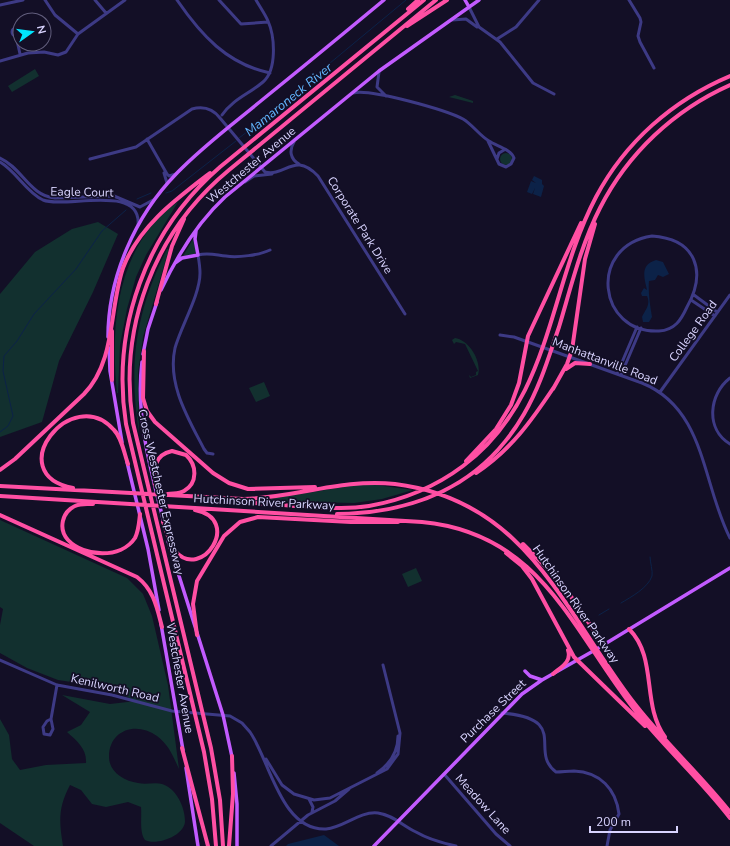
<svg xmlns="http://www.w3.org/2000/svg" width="730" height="846" font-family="'Nunito Sans',sans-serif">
<rect width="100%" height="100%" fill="#130f26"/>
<path fill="#12302f" d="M 35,69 L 39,76 L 12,92 L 8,86 Z
M 455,95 L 473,101 L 473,103 L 449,97 Z
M500 159a6 6 0 1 1 12 0a6 6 0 1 1-12 0Z
M 178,202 L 146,255 L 136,277 L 127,309 L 120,345 L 118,393 L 117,393 C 110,325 116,245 178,202 Z
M 98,222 L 118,234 L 93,292 L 59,361 L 42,422 L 0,437 L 0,294 L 35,252 L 72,229 Z
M 193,239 L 196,252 L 194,254 L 183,256 Z
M 167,249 L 169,249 L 143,337 L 138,373 L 139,433 C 128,363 136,311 167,249 Z
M 455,338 C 469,340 482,361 478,375 L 470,378 L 469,375 L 471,377 L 476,375 L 476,372 L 478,371 L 465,344 L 456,342 L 454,344 L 452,340 Z
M 264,382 L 270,396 L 256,402 L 249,388 Z
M 356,485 L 376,485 L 413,490 L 382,499 L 354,503 L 258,501 Z
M 0,520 L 127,578 L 143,594 L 152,616 L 168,685 L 179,769 C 173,756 169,745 157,736 C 136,721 109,730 109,757 C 109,772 124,781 138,783 C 146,785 155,782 162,784 C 176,788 185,807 185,821 C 185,836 156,846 145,840 C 139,832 142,816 141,807 L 128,802 L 106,807 L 92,804 L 81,790 L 70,785 C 58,808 59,821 63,846 L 34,846 L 0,823 L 0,719 L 9,735 L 12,759 L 20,770 L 46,765 L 86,763 C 87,749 77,741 67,732 L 81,725 L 90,712 L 62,695 L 110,704 L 136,701 L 105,687 L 58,680 L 27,668 L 0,653 L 0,625 L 3,609 L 0,607 Z
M 416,568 L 422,581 L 408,587 L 402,574 Z"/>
<path fill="#0c2248" d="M 534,176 L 542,180 L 542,184 L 544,186 L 541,197 L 533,194 L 535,188 L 532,194 L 527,192 L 531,181 L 536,183 L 532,180 Z
M 656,260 L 663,262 L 669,274 L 663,277 L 658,275 L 655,280 L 649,281 C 648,292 650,305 652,317 L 649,322 L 643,322 L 642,317 C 645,310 651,305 647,296 L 642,296 L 641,293 L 644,288 L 647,290 C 644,277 640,265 656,260 Z
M 324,835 L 339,846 L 286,846 L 288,844 Z"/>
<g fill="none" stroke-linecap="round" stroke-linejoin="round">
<path stroke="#0c2248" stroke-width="1" d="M 239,138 L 286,102 L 312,78 L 406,0
M 166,193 L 172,191 L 236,141
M 137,199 L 151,193
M 0,432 L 8,426 L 13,416 L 3,371 L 4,356 L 17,341 L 34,314 L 76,269 L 102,231 L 126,210
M 621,603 C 631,597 648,588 652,576 C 653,571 650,562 650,557
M 599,615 L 609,609"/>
<path stroke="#3d3a85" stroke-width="3" d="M 45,0 L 55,15 L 78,34
M 95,0 L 106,13
M 177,0 C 201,35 227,64 270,73
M 219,0 L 241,24 L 268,22
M 629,0 L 640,18 L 641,22 L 638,36 L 640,42 L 654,68
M 0,5 L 23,0
M 469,7 L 479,27 L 500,42 L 533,83 L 554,94
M 452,20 L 466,19 L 477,27
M12 32a4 4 0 1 1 8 0a4 4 0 1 1-8 0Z
M 16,36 L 20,54
M 497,39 L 516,27 L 539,0
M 0,61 L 28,53 L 44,52 L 58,55 L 66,52 L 78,34 L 125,0
M 379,72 L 377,87 L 386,96
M 353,93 C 369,88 446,110 463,119 C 473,125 479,135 489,141 C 496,146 511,149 514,158 L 511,164 L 506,167 L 499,164 L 488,141
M 222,115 C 233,99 249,94 263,82 C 277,70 275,37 268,21 C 265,14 260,7 256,0
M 147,139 L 167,174 L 169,176 L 176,174
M 294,142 C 289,150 290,159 299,164
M 0,158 C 22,168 30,196 55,198 L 114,196 L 140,207 L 153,200
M 90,159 L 136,147 L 192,109 C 203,106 213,109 220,118 L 265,172 C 286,177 294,151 318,176 L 405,314
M 497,159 L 499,153 L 504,150
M 0,162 C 16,171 26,192 43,200 C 65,209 142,183 138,225
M 164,173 L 167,183
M 245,182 L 254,176 L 272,174
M 652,236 C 696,239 707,271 687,307 C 681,320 675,330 659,331 C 598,334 587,246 652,236 Z
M 694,295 L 717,312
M 691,300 L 715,316
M 500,335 L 514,337 L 642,383 C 706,409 702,484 730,538
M 617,374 L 637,327
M 621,375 L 641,328
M 730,378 C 709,394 705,429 730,444
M 660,392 L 730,295
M 213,454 L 207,453 L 204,449 C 188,418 167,384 175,348 C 181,326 200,295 200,273 C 200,267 199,261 198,255 C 208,252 216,255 226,256 C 237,258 260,255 270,250
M 0,660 L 57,685 L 112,695 L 172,711 L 230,716 L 242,723 L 250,732 C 270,761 281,831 326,829 C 345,827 359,811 378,813 C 393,815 403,826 416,832 C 428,839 442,843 456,846
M 502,713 C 571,719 528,751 556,772 C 562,772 568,771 574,771 C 600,772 616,789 619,814 L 610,830 L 607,846
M 51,719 L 47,721 L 43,727 L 44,734 L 50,735 L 53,729 L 51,719 L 57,685
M 266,759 L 282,785 L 294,794 L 314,800 L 330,798 L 387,769 L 398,754 L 400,733 L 383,665
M 377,773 C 390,764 398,752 398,736
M 444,774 L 496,834 L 510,846
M 309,799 L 313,807 L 312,812
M 271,846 L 308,815 L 335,801 L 349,789"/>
<path stroke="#c25bff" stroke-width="3.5" d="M 465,0 L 469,7
M 175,263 L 182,258 L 198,255 L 195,239 L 196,231
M 161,290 C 177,256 197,223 225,197 L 379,71 L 479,0
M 108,337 C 108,277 135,216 177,173 C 203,146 233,124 262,100 C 303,67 343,34 384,0
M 109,348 L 110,371 L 122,442
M 143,354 L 148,329 L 157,302
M 142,362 C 135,417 151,470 164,523
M 127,462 L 148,549 L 159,610
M 168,541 L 223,715 L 232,757
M 161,624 L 183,750
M 525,671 L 530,676 L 542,680
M 186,768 L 198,846
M 234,773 L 237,804 L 237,846
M 374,846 L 522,694 L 542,680 L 595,650 L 730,568"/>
<path stroke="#ff4fa3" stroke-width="4" d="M 408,9 L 418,0
M 407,26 L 447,0
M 156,304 L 172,246 L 184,219
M 144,351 L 143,398 L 147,411 L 155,422 L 213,473 L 229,483 L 248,489 L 315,487
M 566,369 L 575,363 L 590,364
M 112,380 L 112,331
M 553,389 L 567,364 L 572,350 L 585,259 L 595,224
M 466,461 L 496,429 L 511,405 L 519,383 L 528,336 L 581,223
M 0,470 L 15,459 L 84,394 C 116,361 109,309 123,268 C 139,226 176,199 210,173
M 476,473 C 511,450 532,420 554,387
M 155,485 C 154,470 153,455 172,451 L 186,455 C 197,465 198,483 184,491 C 179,494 173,493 168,494
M 0,486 L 243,499 C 294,498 343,478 395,484 C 525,500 562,607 631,699 C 661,739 699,773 730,812
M 73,488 C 0,474 72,382 114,430 C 122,438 124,453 128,464
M 0,496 L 422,522 C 540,533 571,628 634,709 C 664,747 701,780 730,818
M 229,501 C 251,503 273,504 295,506 C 320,507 344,510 369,506 C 403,500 435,487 463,466 C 552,400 548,288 596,197 C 625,142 673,100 730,76
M 93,504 C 87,504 81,503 75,506 C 62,512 58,529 68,540 C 84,557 121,559 135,538 C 139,530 139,522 140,514
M 337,514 C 416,513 483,485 524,414 C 540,387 549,356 559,327 C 571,287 581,245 600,208 C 628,153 674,110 730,85
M 0,515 L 137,577 C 154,590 157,608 162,627
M 163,522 C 167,531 169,543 175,551 C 202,582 243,519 195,510
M 523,544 L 561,582 L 604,645
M 506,553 L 522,566 L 532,579 L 574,657 L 645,726
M 629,629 C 658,658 641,704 665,737
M 197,635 L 193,604 L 197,581 L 224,536 L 240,522 L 258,517 L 351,522 L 398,522
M 553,674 C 561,667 572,662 568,650
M 182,748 L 208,846
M 216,846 L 212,799 L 204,752 L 126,424 C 111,328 146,231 220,167 L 424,0
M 223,846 L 220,800 L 211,748 L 133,423 C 118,327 154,232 229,170 L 436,0
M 229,846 L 233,794 L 232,756"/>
</g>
<g text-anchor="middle" stroke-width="3.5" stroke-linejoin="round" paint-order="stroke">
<g font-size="12" fill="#d9d4ff" stroke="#130f26">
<text transform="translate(251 165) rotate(-40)" y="4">Westchester Avenue</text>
<text transform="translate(82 192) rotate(1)" y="4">Eagle Court</text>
<text transform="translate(360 225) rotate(58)" y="4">Corporate Park Drive</text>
<text transform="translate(693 331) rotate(-54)" y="4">College Road</text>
<text transform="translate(605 361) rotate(21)" y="4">Manhattanville Road</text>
<text transform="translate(161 492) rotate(77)" y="4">Cross Westchester Expressway</text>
<text transform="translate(264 502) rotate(3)" y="4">Hutchinson River Parkway</text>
<text transform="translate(576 604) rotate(55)" y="4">Hutchinson River Parkway</text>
<text transform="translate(180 678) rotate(80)" y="4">Westchester Avenue</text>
<text transform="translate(115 688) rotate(13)" y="4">Kenilworth Road</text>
<text transform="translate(493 711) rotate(-44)" y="4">Purchase Street</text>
<text transform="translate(483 804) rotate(48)" y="4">Meadow Lane</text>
</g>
<g font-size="13" font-style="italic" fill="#62b6ff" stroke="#130f26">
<text transform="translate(288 99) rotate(-39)" y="5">Mamaroneck River</text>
</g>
</g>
<g transform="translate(32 32) rotate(76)"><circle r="19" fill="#130f26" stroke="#625e7d"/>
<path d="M0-3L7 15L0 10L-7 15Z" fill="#00e5ff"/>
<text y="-6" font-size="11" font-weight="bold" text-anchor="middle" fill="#d9d4ff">N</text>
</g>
<path d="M590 826v6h87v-6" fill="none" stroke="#d9d4ff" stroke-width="2"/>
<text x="596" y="826" font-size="12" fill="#d9d4ff" stroke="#130f26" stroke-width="3" paint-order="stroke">200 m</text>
</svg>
